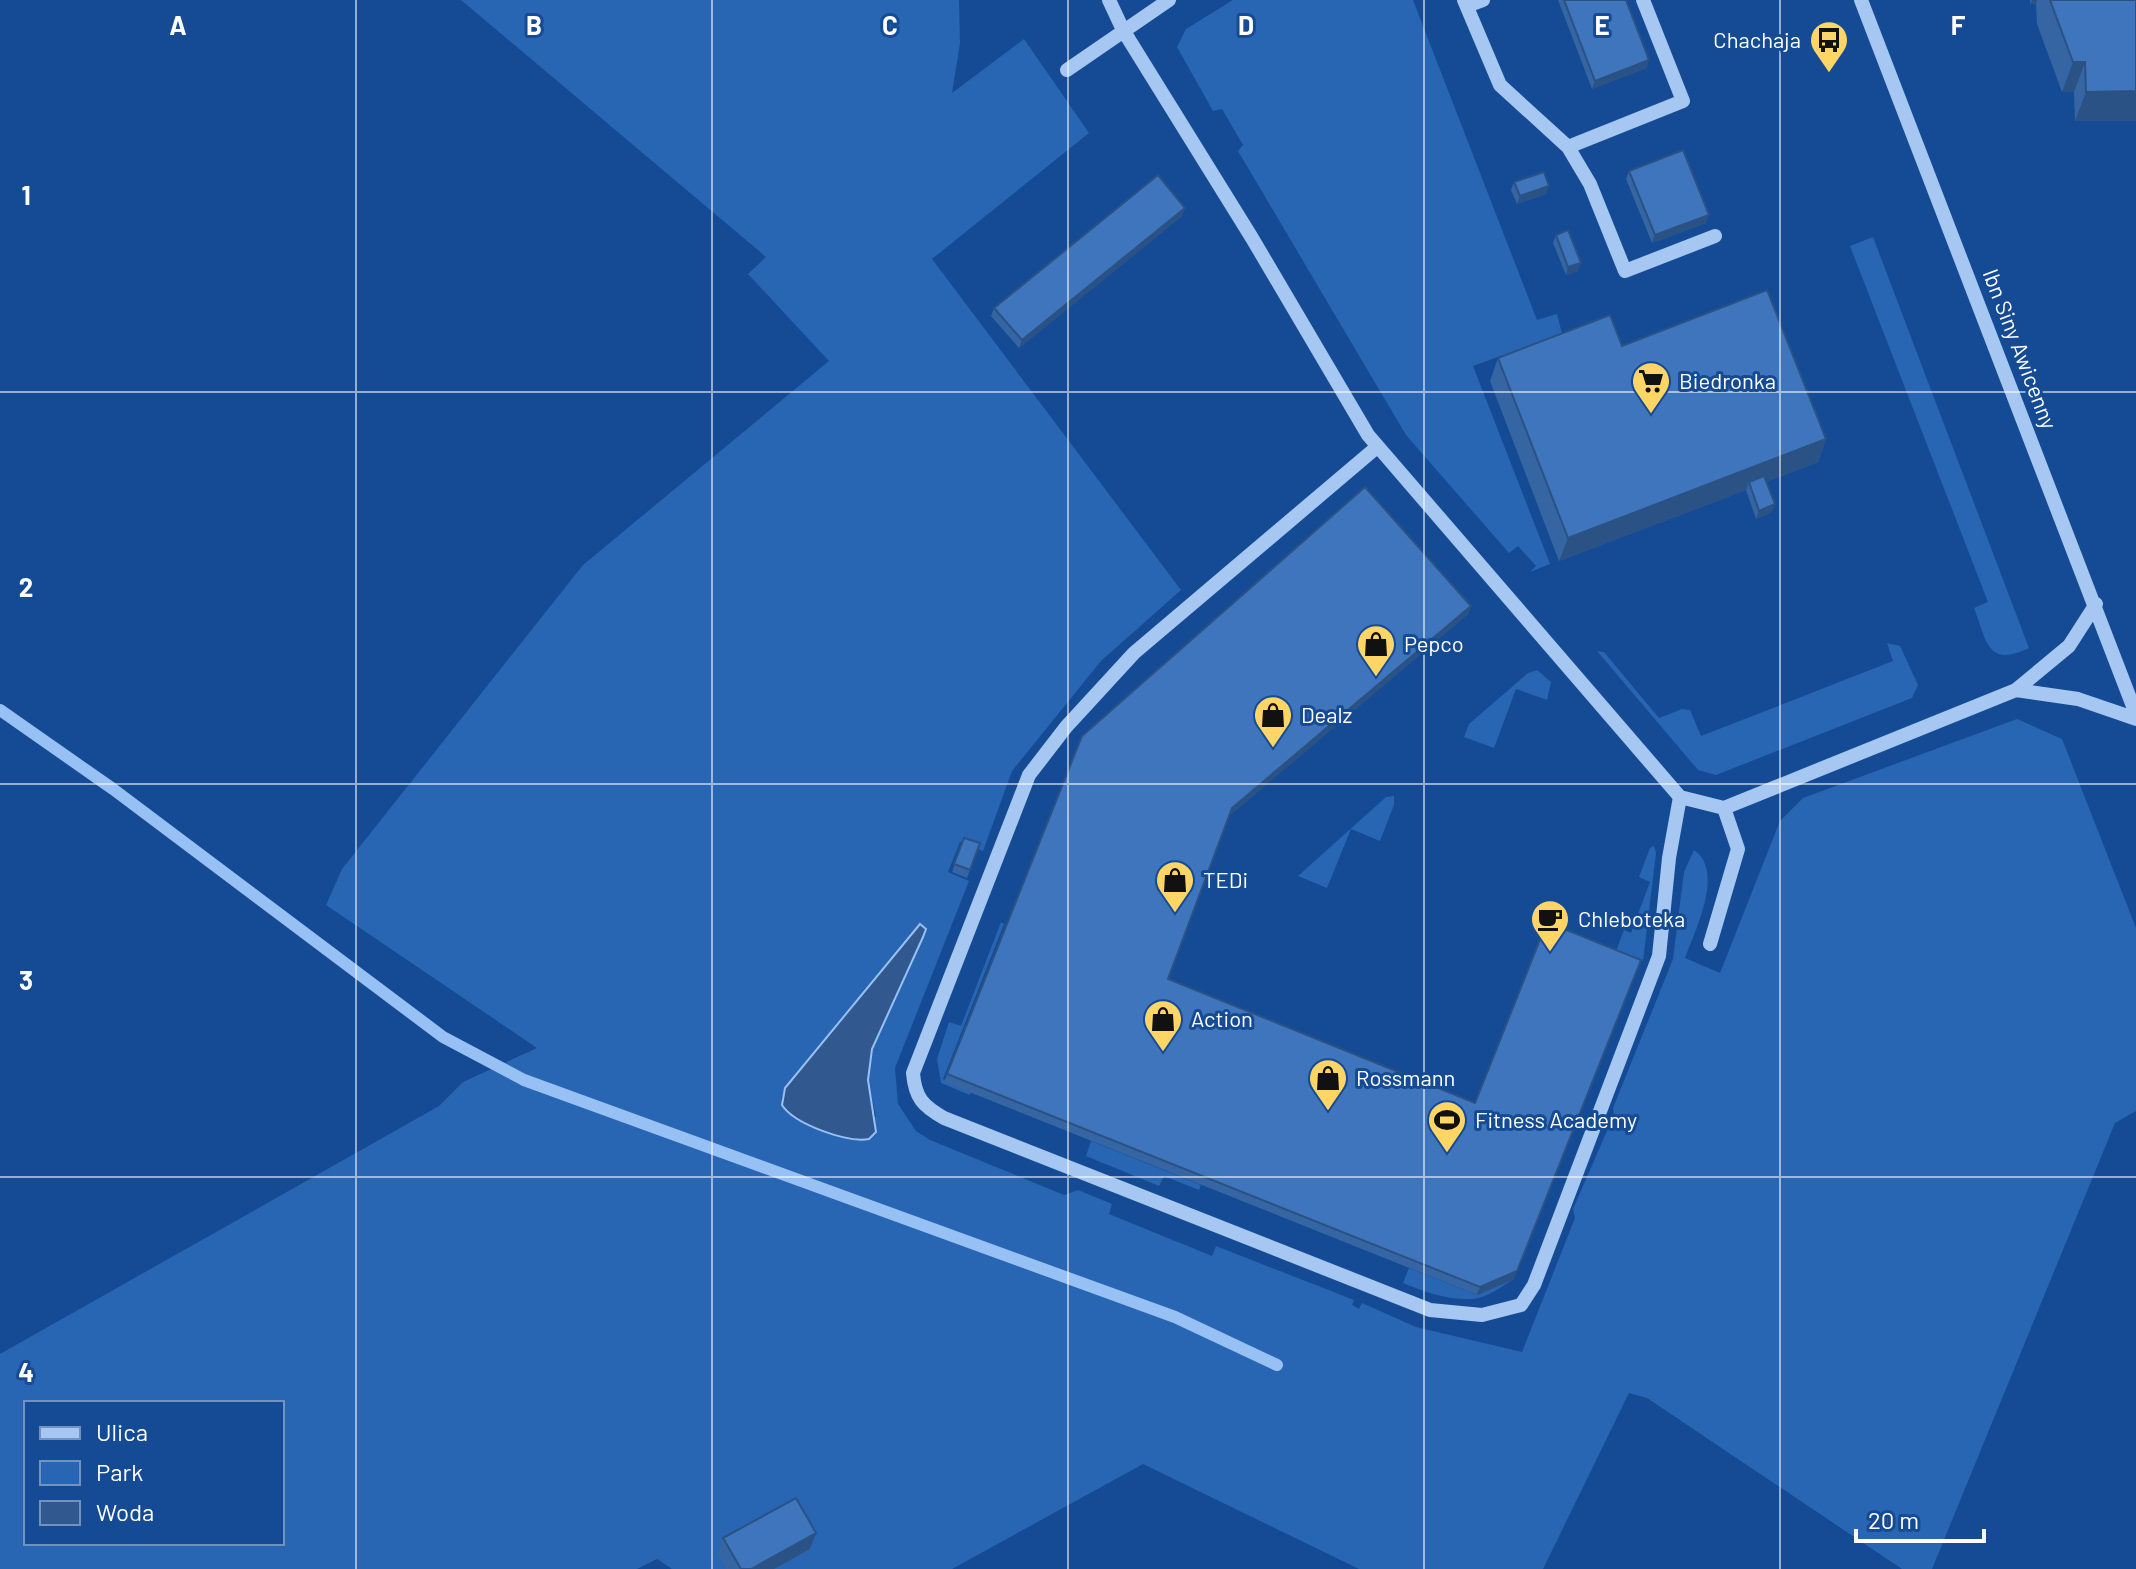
<svg xmlns="http://www.w3.org/2000/svg" width="2136" height="1569" font-family="Barlow,sans-serif">
<rect width="100%" height="100%" fill="#154b94"/>
<path fill="#2865b3" fill-rule="evenodd" d="M 461,0 L 959,0 L 960,43 L 952,93 L 1024,39 L 1089,133 L 932,259 L 1181,590 L 1101,661 L 1012,771 L 983,851 L 960,842 L 948,872 L 969,881 L 895,1068 L 898,1104 L 916,1131 L 930,1140 L 1064,1195 L 1078,1190 L 1112,1204 L 1109,1214 L 1212,1256 L 1216,1246 L 1354,1300 L 1352,1305 L 1359,1309 L 1362,1303 L 1416,1327 L 1522,1352 L 1575,1218 L 1573,1209 L 1614,1115 L 1613,1108 L 1673,959 L 1684,872 L 1694,850 C 1725,871 1695,931 1685,958 L 1720,973 L 1780,821 L 1803,798 L 2017,719 L 2062,739 L 2136,928 L 2136,1111 L 2115,1123 L 1932,1569 L 1902,1569 L 1647,1398 L 1629,1393 L 1543,1569 L 1359,1569 L 1143,1464 L 952,1569 L 672,1569 L 657,1559 L 637,1569 L 0,1569 L 0,1354 L 439,1106 L 463,1082 L 537,1048 L 326,905 L 342,869 L 583,565 L 829,361 L 748,274 L 766,257 ZM 923,937 L 872,1049 L 868,1080 L 876,1117 L 785,1111 L 781,1098 ZM 26,1403 L 282,1403 L 282,1543 L 26,1543 Z
M 1233,0 L 1413,0 L 1537,320 L 1557,314 L 1562,334 L 1473,366 L 1550,564 L 1530,572 L 1536,566 L 1518,546 L 1509,553 L 1406,435 L 1238,151 L 1243,145 L 1222,109 L 1213,111 L 1177,47 L 1186,29 Z
M 1873,237 L 2029,648 C 1987,668 1987,642 1974,608 L 1988,602 L 1850,246 Z
M 1887,643 L 1900,646 L 1918,685 L 1912,698 L 1716,775 L 1698,770 L 1597,651 L 1604,652 L 1659,718 L 1682,709 L 1690,710 L 1701,736 L 1893,661 Z
M 1537,670 L 1551,682 L 1547,700 L 1516,689 L 1494,748 L 1464,737 L 1469,724 L 1528,673 Z
M 1394,796 L 1394,805 L 1380,841 L 1351,829 L 1327,888 L 1298,876 L 1386,797 Z
M 1654,846 L 1656,853 L 1643,961 L 1616,951 L 1624,930 L 1631,933 L 1650,882 L 1639,877 L 1650,848 Z
M 1001,922 L 1004,924 L 943,1079 L 971,1091 L 970,1095 L 941,1083 L 937,1059 L 949,1022 L 961,1026 Z
M 1091,1141 L 1201,1185 L 1199,1190 L 1164,1176 L 1159,1186 L 1086,1156 Z
M 1409,1268 L 1477,1295 L 1514,1279 C 1504,1285 1491,1295 1479,1298 C 1455,1303 1425,1292 1403,1283 Z"/>
<path fill="#32598f" stroke="#97c1f4" stroke-width="2" d="M 920,924 L 926,929 L 923,937 L 872,1049 L 868,1080 L 876,1132 L 869,1139 C 847,1143 794,1124 782,1105 L 785,1088 Z"/>
<g fill="none" stroke-linecap="round" stroke-linejoin="round">
<path stroke="#97c1f4" stroke-width="12" d="M 0,710 L 113,789 L 443,1037 L 524,1080 L 1175,1317 L 1277,1365"/>
<path stroke="#a5c7f1" stroke-width="14" d="M 1109,0 L 1123,30 L 1252,238 L 1368,435 L 1680,797 L 1724,808 L 2016,690 L 2069,646 L 2096,604
M 1464,0 L 1500,85 L 1568,147 L 1683,101 L 1643,0
M 1861,0 L 2136,714
M 1467,6 L 1483,0
M 1067,70 L 1169,0
M 1568,147 L 1590,184 L 1625,271 L 1715,236
M 1377,447 L 1134,653 L 1066,727 L 1029,775 L 913,1073 C 915,1098 923,1106 944,1118 L 1430,1310 L 1482,1315 L 1521,1305 L 1534,1285 L 1659,956 L 1669,858 L 1680,797
M 2016,690 L 2078,699 L 2136,719
M 1710,944 L 1738,849 L 1724,808"/>
</g>
<path fill="#3565a2" d="M 1558,0 L 1626,0 L 1649,60 L 1646,68 L 1592,89 Z
M 2030,0 L 2136,0 L 2136,121 L 2075,121 L 2074,92 L 2062,92 L 2037,24 L 2036,4 L 2030,4 Z
M 1629,171 L 1706,223 L 1652,243 L 1626,179 Z
M 1514,182 L 1546,194 L 1517,204 L 1511,190 Z
M 1185,208 L 1182,216 L 1019,348 L 991,316 L 994,308 Z
M 1556,235 L 1578,271 L 1566,275 L 1553,243 Z
M 1622,346 L 1826,439 L 1818,462 L 1766,482 L 1772,512 L 1756,519 L 1746,490 L 1559,561 L 1490,381 L 1498,358 Z
M 1471,606 L 1468,614 L 1229,816 L 1168,979 L 1514,1279 L 1477,1295 L 944,1082 L 1082,736 Z
M 964,838 L 980,843 L 967,878 L 952,872 Z
M 723,1538 L 810,1549 L 774,1569 L 726,1569 L 717,1554 Z"/>
<path fill="#2b5284" d="M 2032,0 L 2037,0 L 2036,4 L 2030,4 Z
M 1649,60 L 1646,68 L 1592,89 L 1595,81 Z
M 2073,62 L 2085,62 L 2074,92 L 2062,92 Z
M 2136,91 L 2136,121 L 2075,121 L 2086,92 Z
M 1549,186 L 1546,194 L 1517,204 L 1520,196 Z
M 1185,208 L 1182,216 L 1019,348 L 1022,340 Z
M 1709,215 L 1706,223 L 1652,243 L 1655,235 Z
M 1581,263 L 1578,271 L 1566,275 L 1568,267 Z
M 1826,439 L 1818,462 L 1751,488 L 1749,482 L 1746,490 L 1559,561 L 1568,538 Z
M 1775,504 L 1772,512 L 1756,519 L 1759,511 Z
M 1471,606 L 1468,614 L 1229,816 L 1232,808 Z
M 1641,960 L 1514,1279 L 1477,1295 L 1480,1287 Z
M 816,1533 L 810,1549 L 774,1569 L 751,1569 Z"/>
<path fill="#3e75bc" stroke="#2b5284" stroke-width="2" d="M 1564,0 L 1626,0 L 1649,60 L 1595,81 Z
M 2050,0 L 2136,0 L 2136,91 L 2086,92 L 2085,62 L 2073,62 Z
M 1683,150 L 1709,215 L 1655,235 L 1629,171 Z
M 1544,172 L 1549,186 L 1520,196 L 1514,182 Z
M 1158,175 L 1185,208 L 1022,340 L 994,308 Z
M 1568,230 L 1581,263 L 1568,267 L 1556,235 Z
M 1767,290 L 1826,439 L 1568,538 L 1498,358 L 1610,315 L 1622,346 Z
M 1764,476 L 1775,504 L 1759,511 L 1749,482 Z
M 1365,487 L 1471,606 L 1232,808 L 1168,979 L 1475,1103 L 1547,922 L 1641,960 L 1517,1271 L 1480,1287 L 947,1074 L 1082,736 Z
M 964,838 L 980,843 L 970,870 L 954,864 Z
M 796,1498 L 816,1533 L 751,1569 L 741,1569 L 723,1538 Z"/>
<path fill="none" stroke="#fff" stroke-width="2" stroke-opacity="0.55" d="M 356,0 L 356,1569M 712,0 L 712,1569M 1068,0 L 1068,1569M 1424,0 L 1424,1569M 1780,0 L 1780,1569M 0,392 L 2136,392M 0,784 L 2136,784M 0,1177 L 2136,1177"/>
<defs>
<g id="bus-pin" transform="scale(2)"><path d="M0 17L-7.5 6A9.5 9.5 0 1 1 7.5 6Z" fill="#ffd565" stroke="#154b94"/><path d="M-5-6H5V4H4V6H2V4H-2V6H-4V4H-5ZM-3.5-4V0h7V-4ZM-3.5 1.2v1.5H-2V1.2ZM2 1.2v1.5H3.5V1.2Z" fill="#111"/></g>
<g id="supermarket-pin" transform="scale(2)"><path d="M0 17L-7.5 6A9.5 9.5 0 1 1 7.5 6Z" fill="#ffd565" stroke="#154b94"/><path d="M-6-5.5h2.5l.6 2H6L4.5 2H-2.5L-4.4-4H-6ZM-1.5 3.2a1.3 1.3 0 1 0 .1 0ZM3 3.2a1.3 1.3 0 1 0 .1 0Z" fill="#111"/></g>
<g id="shop-pin" transform="scale(2)"><path d="M0 17L-7.5 6A9.5 9.5 0 1 1 7.5 6Z" fill="#ffd565" stroke="#154b94"/><path d="M-5-2.5h2.3a2.7 3.5 0 0 1 5.4 0H5L5.5 6h-11ZM-1.5-2.5h3a1.5 2.3 0 0 0-3 0Z" fill="#111"/></g>
<g id="cafe-pin" transform="scale(2)"><path d="M0 17L-7.5 6A9.5 9.5 0 1 1 7.5 6Z" fill="#ffd565" stroke="#154b94"/><path d="M-5.5-4.5H6V0H3Q3 3.5 0 3.5H-2.5Q-5.5 3.5-5.5 0ZM3-3.2v2h1.7v-2ZM-6 4.5H4V6H-6Z" fill="#111"/></g>
<g id="stadium-pin" transform="scale(2)"><path d="M0 17L-7.5 6A9.5 9.5 0 1 1 7.5 6Z" fill="#ffd565" stroke="#154b94"/><path d="M0-5a6.5 5 0 1 0 0 10a6.5 5 0 1 0 0-10ZM-3.5-1.8h7v3.6h-7Z" fill="#111"/></g>
</defs>
<g fill-rule="evenodd">
<use href="#bus-pin" x="1829" y="40"/>
<use href="#supermarket-pin" x="1651" y="381"/>
<use href="#shop-pin" x="1376" y="644"/>
<use href="#shop-pin" x="1273" y="715"/>
<use href="#shop-pin" x="1175" y="880"/>
<use href="#cafe-pin" x="1550" y="919"/>
<use href="#shop-pin" x="1163" y="1019"/>
<use href="#shop-pin" x="1328" y="1078"/>
<use href="#stadium-pin" x="1447" y="1120"/>
</g>
<g text-anchor="middle" stroke-width="6" stroke-linejoin="round" paint-order="stroke">
<g font-size="22" fill="#fff" stroke="#154b94" text-anchor="start">
<text x="1801" y="48" text-anchor="end">Chachaja</text>
<text x="1679" y="389">Biedronka</text>
<text x="1404" y="652">Pepco</text>
<text x="1301" y="723">Dealz</text>
<text x="1203" y="888">TEDi</text>
<text x="1578" y="927">Chleboteka</text>
<text x="1191" y="1027">Action</text>
<text x="1356" y="1086">Rossmann</text>
<text x="1475" y="1128">Fitness Academy</text>
</g>
<g font-size="22" fill="#fff" stroke="#154b94">
<text transform="translate(2020 349) rotate(69)" y="8">Ibn Siny Awicenny</text>
</g>
</g>
<g font-size="26" text-anchor="middle" font-weight="bold" fill="#fff" stroke="#154b94" stroke-width="6" stroke-linejoin="round" paint-order="stroke">
<text x="178" y="35">A</text>
<text x="534" y="35">B</text>
<text x="890" y="35">C</text>
<text x="1246" y="35">D</text>
<text x="1602" y="35">E</text>
<text x="1958" y="35">F</text>
<text x="26" y="205">1</text>
<text x="26" y="597">2</text>
<text x="26" y="990">3</text>
<text x="26" y="1382">4</text>
</g>
<rect x="24" y="1401" width="260" height="144" fill="#154b94" stroke="#7393bf" stroke-width="2"/>
<rect x="40" y="1427" width="40" height="12" fill="#a5c7f1" stroke="#7393bf" stroke-width="2"/>
<text x="96" y="1441" font-size="24" fill="#ffffff">Ulica</text>
<rect x="40" y="1461" width="40" height="24" fill="#2865b3" stroke="#7393bf" stroke-width="2"/>
<text x="96" y="1481" font-size="24" fill="#ffffff">Park</text>
<rect x="40" y="1501" width="40" height="24" fill="#32598f" stroke="#7393bf" stroke-width="2"/>
<text x="96" y="1521" font-size="24" fill="#ffffff">Woda</text>
<path d="M1856 1529v12h128v-12" fill="none" stroke="#ffffff" stroke-width="4"/>
<text x="1868" y="1529" font-size="24" fill="#ffffff" stroke="#154b94" stroke-width="6" paint-order="stroke">20 m</text>
</svg>
